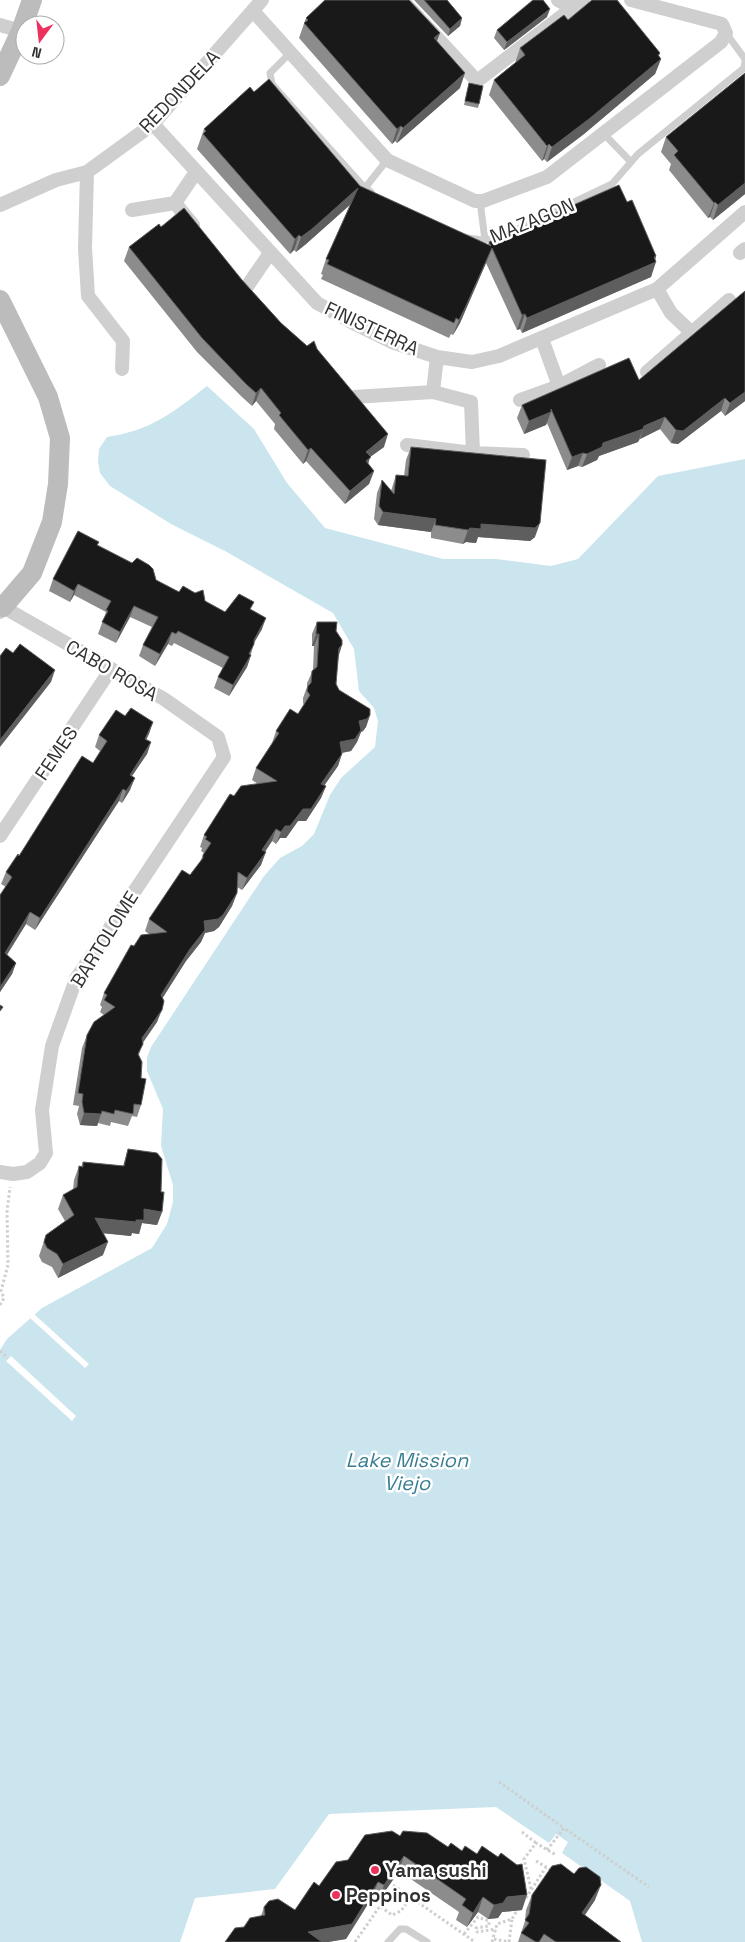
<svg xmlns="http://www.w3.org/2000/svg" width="745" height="1942" font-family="'Space Grotesk',sans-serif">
<rect width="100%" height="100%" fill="#fff"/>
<path fill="#cae5ed" d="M 207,386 L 254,429 L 287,483 L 325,528 L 443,559 L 496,559 L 551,566 L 578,559 L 658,476 L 745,459 L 745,1942 L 642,1942 L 630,1901 L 562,1853 L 568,1842 L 556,1834 L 549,1843 L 496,1807 L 329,1814 L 275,1889 L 195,1898 L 180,1942 L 0,1942 L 0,1350 L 7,1339 L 42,1308 L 152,1248 L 167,1224 L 173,1202 L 173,1185 L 161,1146 L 163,1109 L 147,1071 L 147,1058 L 151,1047 L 264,876 L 280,858 L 302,846 L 314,834 L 330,795 L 341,778 L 375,747 L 378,721 L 374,708 L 359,691 L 354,649 L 333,613 L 225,551 L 171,524 L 110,486 L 100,473 L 98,462 L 99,449 L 107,437 C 152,430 172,413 207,386 Z"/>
<path fill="#fff" d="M 34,1314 L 89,1364 L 85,1368 L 30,1318 Z
M 11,1356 L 76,1416 L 72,1421 L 6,1361 Z"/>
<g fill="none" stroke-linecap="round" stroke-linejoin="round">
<path stroke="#cfcfcf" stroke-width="3" stroke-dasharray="2.5 2.5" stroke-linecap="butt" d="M 0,1305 L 4,1298 L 1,1291 L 8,1265 L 7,1212 L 10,1187
M 0,1351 L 8,1358
M 499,1782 L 564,1828
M 522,1832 L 536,1843
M 547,1850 L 564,1828 L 649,1887
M 536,1861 L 546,1867
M 393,1885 L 475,1942
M 531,1889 L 524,1859 L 536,1843 L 556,1855
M 526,1898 L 546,1867 L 552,1871
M 464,1934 L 478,1917 L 489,1921 L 489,1926 L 476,1928 L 477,1932 L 496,1929
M 494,1939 L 509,1942
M 355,1942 L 380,1906 L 392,1915 L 401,1911 L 411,1897
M 492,1942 L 497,1924 L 512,1919 L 519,1907
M 509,1942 L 512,1919"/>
<path stroke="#cfcfcf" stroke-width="7" d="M 726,33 L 745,59
M 290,53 L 270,73 L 272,84 L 365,188 L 371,192
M 603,133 L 631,162
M 365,188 L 387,160
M 480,201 L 485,240
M 468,238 L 483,240 L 498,238 L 612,184 L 638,154 L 744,68 L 745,61
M 388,1942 L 400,1929 L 406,1929 L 427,1942"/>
<path stroke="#cfcfcf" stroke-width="14" d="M 402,0 L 477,81 L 583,0
M 558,0 L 573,8
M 253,11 L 387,160 L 475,201 L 483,201 L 547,177 L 721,42 L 726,33 L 722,24 L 631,0
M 0,25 L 21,31
M 153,124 L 317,303 L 353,323 L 392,342 L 437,357 L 472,362 L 499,356 L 657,289 L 745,212
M 87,172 L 85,248 L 88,296 L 123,341 L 122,369
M 175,203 L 196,172
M 0,205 L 56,180 L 87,172 L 153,124 L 262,0
M 132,210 L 175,203 L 193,225
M 740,253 L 745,249
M 246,288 L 270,253
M 657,289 L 671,313 L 691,332
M 542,339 L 559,386
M 437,357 L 433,392 L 471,402 L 473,453
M 647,372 L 729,300
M 354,397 L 433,392
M 520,400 L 559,386 L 599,365
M 407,445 L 473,453 L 523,455
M 0,612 L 3,607 L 164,699 L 218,737 L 224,757 L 76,979 L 52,1046 L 42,1110 L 46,1153 L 40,1163 L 27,1172 L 13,1174 L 0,1172
M 0,836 L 111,669"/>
<path stroke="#bcbcbc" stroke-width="20" d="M 0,76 L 21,31 L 32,0
M 0,300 L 48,397 L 60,438 L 58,484 L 52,522 L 32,573 L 3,607"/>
</g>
<path fill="#8c8c8c" d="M 414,0 L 447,0 L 462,18 L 460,26 L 448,36 Z
M 547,17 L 504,50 L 494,38 L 497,30 Z
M 306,18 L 440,33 L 437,41 L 460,88 L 397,143 L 395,141 L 392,144 L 299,38 Z
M 568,20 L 659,56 L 661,59 L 655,74 L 584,134 L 547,162 L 544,159 L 542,161 L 489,95 L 494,80 L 515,63 L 520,48 Z
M 745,73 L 745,194 L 713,220 L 710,217 L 708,218 L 669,170 L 671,164 L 661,152 L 666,137 Z
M 469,83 L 479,104 L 478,108 L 464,105 Z
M 254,92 L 360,186 L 488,245 L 489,242 L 627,202 L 656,256 L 651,277 L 522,333 L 520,329 L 517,330 L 486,263 L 460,323 L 453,335 L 451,334 L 449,338 L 321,279 L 323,275 L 321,274 L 326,259 L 350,205 L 306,244 L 296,252 L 294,250 L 290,254 L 197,149 L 204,129 Z
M 161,227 L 242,280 L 281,323 L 307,346 L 384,447 L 370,457 L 368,464 L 374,471 L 369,484 L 345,504 L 306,461 L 303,464 L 274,429 L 275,424 L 256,401 L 252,406 L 242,397 L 197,352 L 124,261 L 129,247 Z
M 745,291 L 745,401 L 725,416 L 721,411 L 678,444 L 671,443 L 660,429 L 640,439 L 638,442 L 599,456 L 597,460 L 582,467 L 578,466 L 567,470 L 547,423 L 546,425 L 524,434 L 517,418 L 522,405 L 639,380 Z
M 411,447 L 535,537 L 530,541 L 478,537 L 476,543 L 466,542 L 463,544 L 431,538 L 431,532 L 378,525 L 374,519 L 377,493 L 382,480 L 391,491 L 396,475 L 404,476 L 406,460 Z
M 98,546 L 156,580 L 179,592 L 205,601 L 225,612 L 251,610 L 262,629 L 254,643 L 251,654 L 251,655 L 247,667 L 229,696 L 214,688 L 218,677 L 223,668 L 174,643 L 172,646 L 168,644 L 155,666 L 139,656 L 143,645 L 152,627 L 130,617 L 116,643 L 98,634 L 106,612 L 74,595 L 70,602 L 49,591 L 53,579 Z
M 317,622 L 336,631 L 342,645 L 338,656 L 336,684 L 339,690 L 370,715 L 366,727 L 363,731 L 361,732 L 357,742 L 351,751 L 342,753 L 338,766 L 324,785 L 326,786 L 321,798 L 306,821 L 298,821 L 286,838 L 280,838 L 276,844 L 272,841 L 265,852 L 261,865 L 242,890 L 237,887 L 237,893 L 232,906 L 219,927 L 214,931 L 205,933 L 201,942 L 186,961 L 162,998 L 157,1022 L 142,1043 L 139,1055 L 141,1078 L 141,1105 L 137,1117 L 132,1116 L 128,1126 L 111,1122 L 110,1126 L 98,1123 L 97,1126 L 80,1125 L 77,1114 L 79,1106 L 73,1105 L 82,1048 L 87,1035 L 104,1015 L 100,1012 L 102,1007 L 100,1005 L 104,993 L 134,946 L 149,934 L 145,931 L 149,919 L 190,875 L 200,862 L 204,853 L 201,851 L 202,848 L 200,847 L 204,835 L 234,796 L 258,784 L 252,780 L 256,768 L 272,743 L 276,731 L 298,714 L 304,705 L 303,703 L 303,698 L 307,687 L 307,683 L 313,670 L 314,646 L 312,646 L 312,634 Z
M 125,716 L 153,722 L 146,740 L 151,742 L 147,754 L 132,776 L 130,790 L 122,803 L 119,801 L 35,930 L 26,924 L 7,955 L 16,963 L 12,974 L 0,992 L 6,887 L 1,884 L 6,872 L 93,763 L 100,751 L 95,747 L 99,735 Z
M 128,1149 L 161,1192 L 162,1212 L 157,1225 L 142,1223 L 139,1234 L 132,1233 L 131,1236 L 103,1233 L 103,1255 L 58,1278 L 52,1267 L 42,1262 L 39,1256 L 46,1235 L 65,1221 L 58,1209 L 63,1195 L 73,1190 L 74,1180 L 79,1166 L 81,1167 L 83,1162 L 123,1166 Z
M 400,1836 L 522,1910 L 502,1912 L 498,1918 L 488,1919 L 478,1912 L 467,1927 L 456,1920 L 459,1912 L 399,1871 L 379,1900 L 373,1896 L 346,1939 L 328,1942 L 225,1942 L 261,1916 L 264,1907 L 295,1910 L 348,1860 Z
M 532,1895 L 595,1900 L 585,1915 L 621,1942 L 518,1942 L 525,1921 L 526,1910 Z"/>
<path fill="#5e5e5e" d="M 550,9 L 547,17 L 504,50 L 507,42 Z
M 462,18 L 460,26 L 448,36 L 450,29 Z
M 440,33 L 434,48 L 434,38 Z
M 660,53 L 657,62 L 661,59 L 655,74 L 584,134 L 547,162 L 552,147 Z
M 465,73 L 460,88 L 397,143 L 403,128 Z
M 401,126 L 395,141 L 392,144 L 397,129 Z
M 549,144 L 544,159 L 542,161 L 547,146 Z
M 745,183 L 745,194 L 713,220 L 718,205 Z
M 358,188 L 352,203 L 306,244 L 296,252 L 301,237 Z
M 715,202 L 710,217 L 708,218 L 714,203 Z
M 299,235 L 294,250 L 290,254 L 295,239 Z
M 492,248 L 486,263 L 460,323 L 453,335 L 459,320 Z
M 656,256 L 654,263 L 656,262 L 651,277 L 522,333 L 527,318 Z
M 525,314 L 520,329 L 517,330 L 522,315 Z
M 261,388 L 256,401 L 252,406 L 256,393 Z
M 745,392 L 745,401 L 725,416 L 730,403 Z
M 725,398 L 721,411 L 678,444 L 671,443 L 676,430 Z
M 551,412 L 546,425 L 524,434 L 529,421 Z
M 665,417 L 660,429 L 640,439 L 644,426 Z
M 643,429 L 638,442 L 599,456 L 597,460 L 582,467 L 587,454 L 603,443 Z
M 388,434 L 384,447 L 370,457 L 366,471 L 366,452 Z
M 311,448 L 306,461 L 303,464 L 308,450 Z
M 583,453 L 578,466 L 567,470 L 572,457 Z
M 374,471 L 369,484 L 345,504 L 350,491 Z
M 383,512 L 436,519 L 431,532 L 378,525 Z
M 540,523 L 535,537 L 530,541 L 478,537 L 476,543 L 466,542 L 463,544 L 468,530 L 470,528 L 481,524 Z
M 78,584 L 74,595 L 70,602 L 74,591 Z
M 134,606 L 130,617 L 116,643 L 120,632 Z
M 266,618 L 262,629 L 249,651 L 254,640 Z
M 172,632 L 168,644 L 155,666 L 160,654 Z
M 316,634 L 319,634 L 314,646 L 312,646 Z
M 342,645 L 338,658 L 339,648 Z
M 251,655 L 247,667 L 229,696 L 233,685 Z
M 55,670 L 51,682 L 0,747 L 0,740 Z
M 370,715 L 366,727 L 363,731 L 361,732 L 357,742 L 351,751 L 335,754 L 340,742 L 359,721 Z
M 153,722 L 149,734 L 141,750 L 145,739 Z
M 151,742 L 147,754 L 125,786 L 130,775 Z
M 342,754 L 338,766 L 317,796 L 321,784 Z
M 135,778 L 130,790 L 122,803 L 126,791 Z
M 326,786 L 321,798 L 306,821 L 298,821 L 286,838 L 280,838 L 276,844 L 281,832 L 285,826 Z
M 123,789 L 119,801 L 35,930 L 40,918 Z
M 276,829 L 272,841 L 258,862 L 262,850 Z
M 266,852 L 261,865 L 242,890 L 247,878 Z
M 237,893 L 232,906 L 219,927 L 214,931 L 205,933 L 201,942 L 186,961 L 157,1007 L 161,995 L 204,921 Z
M 30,912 L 26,924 L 1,964 L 5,953 Z
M 16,963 L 12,974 L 0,992 L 0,987 Z
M 162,1010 L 157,1022 L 138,1050 L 142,1038 Z
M 84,1113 L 101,1114 L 97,1126 L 80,1125 Z
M 144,1209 L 162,1212 L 157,1225 L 142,1223 L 139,1234 L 132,1233 L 131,1236 L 90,1232 L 95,1218 L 136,1220 Z
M 108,1242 L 103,1255 L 58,1278 L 63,1264 Z
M 404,1856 L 399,1871 L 379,1900 L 384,1885 Z
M 378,1882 L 373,1896 L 346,1939 L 328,1942 L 304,1942 L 308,1932 Z
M 601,1885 L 595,1900 L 576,1928 L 582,1913 Z
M 527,1895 L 522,1910 L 502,1912 L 498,1918 L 488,1919 L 494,1905 L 507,1897 Z
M 483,1897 L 478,1912 L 467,1927 L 473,1913 Z"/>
<path fill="#191919" stroke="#5e5e5e" d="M 325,0 L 409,0 L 440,33 L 434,38 L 465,73 L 403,128 L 401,126 L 397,129 L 304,23 L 308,20 L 306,18 Z
M 424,0 L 447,0 L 462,18 L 450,29 Z
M 533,0 L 543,0 L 550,9 L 507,42 L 497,30 Z
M 592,0 L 617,0 L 660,53 L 658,55 L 661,59 L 589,119 L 552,147 L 549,144 L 547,146 L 494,80 L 525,55 L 520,48 L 564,15 L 568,20 Z
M 745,73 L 745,183 L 718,205 L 715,202 L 714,203 L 674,155 L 678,151 L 666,137 Z
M 269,79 L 360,186 L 491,246 L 489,242 L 619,185 L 627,202 L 632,200 L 656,256 L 654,257 L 656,262 L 527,318 L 525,314 L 522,315 L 492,248 L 465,308 L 459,320 L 456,318 L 454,323 L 327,264 L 329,260 L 326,259 L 358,188 L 312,229 L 301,237 L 299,235 L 295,239 L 203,134 L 206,131 L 204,129 L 250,87 L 254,92 Z
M 469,83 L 483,86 L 479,104 L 465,101 Z
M 184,208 L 242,280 L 281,323 L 307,346 L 314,341 L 317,349 L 388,434 L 366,452 L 371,457 L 366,461 L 374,471 L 350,491 L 311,448 L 308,450 L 279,415 L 281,413 L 261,388 L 256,393 L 246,384 L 202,338 L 129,247 L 159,224 L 161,227 Z
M 745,291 L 745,392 L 730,403 L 725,398 L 683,431 L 676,430 L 665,417 L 644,426 L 643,429 L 603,443 L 602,447 L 587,454 L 583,453 L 572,457 L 551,409 L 551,412 L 529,421 L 522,405 L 629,358 L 639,380 Z
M 411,447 L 546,460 L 540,523 L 535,528 L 481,524 L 481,529 L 470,528 L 468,530 L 435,525 L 436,519 L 383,512 L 379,506 L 382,480 L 394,494 L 396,475 L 408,476 Z
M 78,531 L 99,542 L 97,545 L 132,563 L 137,558 L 149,565 L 153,569 L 156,580 L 179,592 L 183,586 L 195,593 L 203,590 L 205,601 L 225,612 L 239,594 L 254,602 L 250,609 L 266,618 L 254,640 L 254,644 L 249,654 L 251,655 L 233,685 L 218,677 L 229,657 L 178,631 L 176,634 L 172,632 L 160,654 L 143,645 L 158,617 L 134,606 L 120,632 L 102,622 L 108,611 L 106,610 L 111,601 L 78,584 L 74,591 L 53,579 Z
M 317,622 L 337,622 L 336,631 L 342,640 L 342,645 L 339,648 L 336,684 L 339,690 L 370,709 L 370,715 L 367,719 L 359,721 L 361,730 L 355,739 L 340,742 L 342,754 L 321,784 L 326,786 L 311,809 L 303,809 L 290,826 L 285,826 L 281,832 L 276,829 L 262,850 L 266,852 L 247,878 L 238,872 L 237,893 L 223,915 L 218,919 L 204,921 L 205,930 L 190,949 L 161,995 L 164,1001 L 162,1010 L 142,1038 L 143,1044 L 138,1054 L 142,1062 L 141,1078 L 146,1079 L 141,1105 L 134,1104 L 133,1114 L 115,1110 L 114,1114 L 102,1111 L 101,1114 L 84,1113 L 82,1102 L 83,1094 L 78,1093 L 87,1035 L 94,1022 L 115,1007 L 104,1000 L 107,995 L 104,993 L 131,945 L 134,946 L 141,935 L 167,932 L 149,919 L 182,870 L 190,875 L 203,858 L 203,855 L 211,843 L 205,839 L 207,837 L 204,835 L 230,794 L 234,796 L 241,786 L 277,781 L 256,768 L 279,733 L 276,731 L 290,709 L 298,714 L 310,695 L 307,691 L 308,686 L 311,683 L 312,671 L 317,667 L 319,634 L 316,634 Z
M 20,644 L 55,670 L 0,740 L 0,656 L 6,648 L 13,653 Z
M 131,708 L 153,722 L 145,739 L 151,742 L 130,775 L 135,778 L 126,791 L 123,789 L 40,918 L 30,912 L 5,953 L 16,963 L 0,987 L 0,895 L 12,877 L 6,872 L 18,854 L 19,856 L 82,756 L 93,763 L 107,741 L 99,735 L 116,710 L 125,716 Z
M 0,1005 L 3,1007 L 0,1011 Z
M 128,1149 L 157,1153 L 162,1159 L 161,1192 L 164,1192 L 162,1212 L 144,1209 L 144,1220 L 136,1220 L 136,1222 L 95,1218 L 108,1242 L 63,1264 L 57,1254 L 47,1248 L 44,1242 L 46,1235 L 74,1215 L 63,1195 L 77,1187 L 79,1166 L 83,1167 L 83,1162 L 124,1166 Z
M 392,1831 L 400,1836 L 403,1831 L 427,1833 L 448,1847 L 451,1843 L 462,1851 L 465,1846 L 477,1854 L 482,1846 L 498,1857 L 501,1853 L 517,1865 L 522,1864 L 527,1895 L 507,1897 L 503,1903 L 494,1905 L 483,1897 L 473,1913 L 462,1905 L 466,1899 L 404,1856 L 384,1885 L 378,1882 L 352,1924 L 308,1932 L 322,1942 L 225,1942 L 235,1928 L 244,1927 L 250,1918 L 265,1915 L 264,1907 L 269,1901 L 278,1899 L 295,1910 L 314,1882 L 319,1886 L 336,1862 L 348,1860 L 365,1835 Z
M 561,1864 L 574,1874 L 579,1868 L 586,1867 L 600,1877 L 601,1885 L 582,1913 L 621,1942 L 556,1942 L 544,1934 L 539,1942 L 536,1942 L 521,1933 L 529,1923 L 525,1920 L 529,1914 L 532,1895 L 552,1866 Z"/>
<g fill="#ec315d" stroke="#fff" stroke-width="2">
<circle cx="375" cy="1870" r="5"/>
<circle cx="336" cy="1895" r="5"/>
</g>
<g text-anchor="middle" stroke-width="5" stroke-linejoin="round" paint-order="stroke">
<g font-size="19" fill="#323232" stroke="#fff">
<text transform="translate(179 91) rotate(-46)" y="7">REDONDELA</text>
<text transform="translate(532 220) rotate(-22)" y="7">MAZAGON</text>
<text transform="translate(372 328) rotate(25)" y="7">FINISTERRA</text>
<text transform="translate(112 670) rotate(30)" y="7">CABO ROSA</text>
<text transform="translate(56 753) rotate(-56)" y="7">FEMES</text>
<text transform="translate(104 939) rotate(-58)" y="7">BARTOLOME</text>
</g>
<g font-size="19" font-weight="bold" fill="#323232" stroke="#fff" text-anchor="start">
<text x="385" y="1877">Yama sushi</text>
<text x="346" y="1902">Peppinos</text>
</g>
<g font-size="20" font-style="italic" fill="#397e92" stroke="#fff">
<text x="407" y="1467">Lake Mission<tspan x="407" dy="23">Viejo</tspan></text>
</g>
</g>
<g transform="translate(40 40) rotate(195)"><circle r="24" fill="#ffffff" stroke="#adadad"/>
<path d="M0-4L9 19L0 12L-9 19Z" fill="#ec315d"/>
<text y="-8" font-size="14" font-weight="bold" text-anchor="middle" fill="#323232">N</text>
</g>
</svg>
